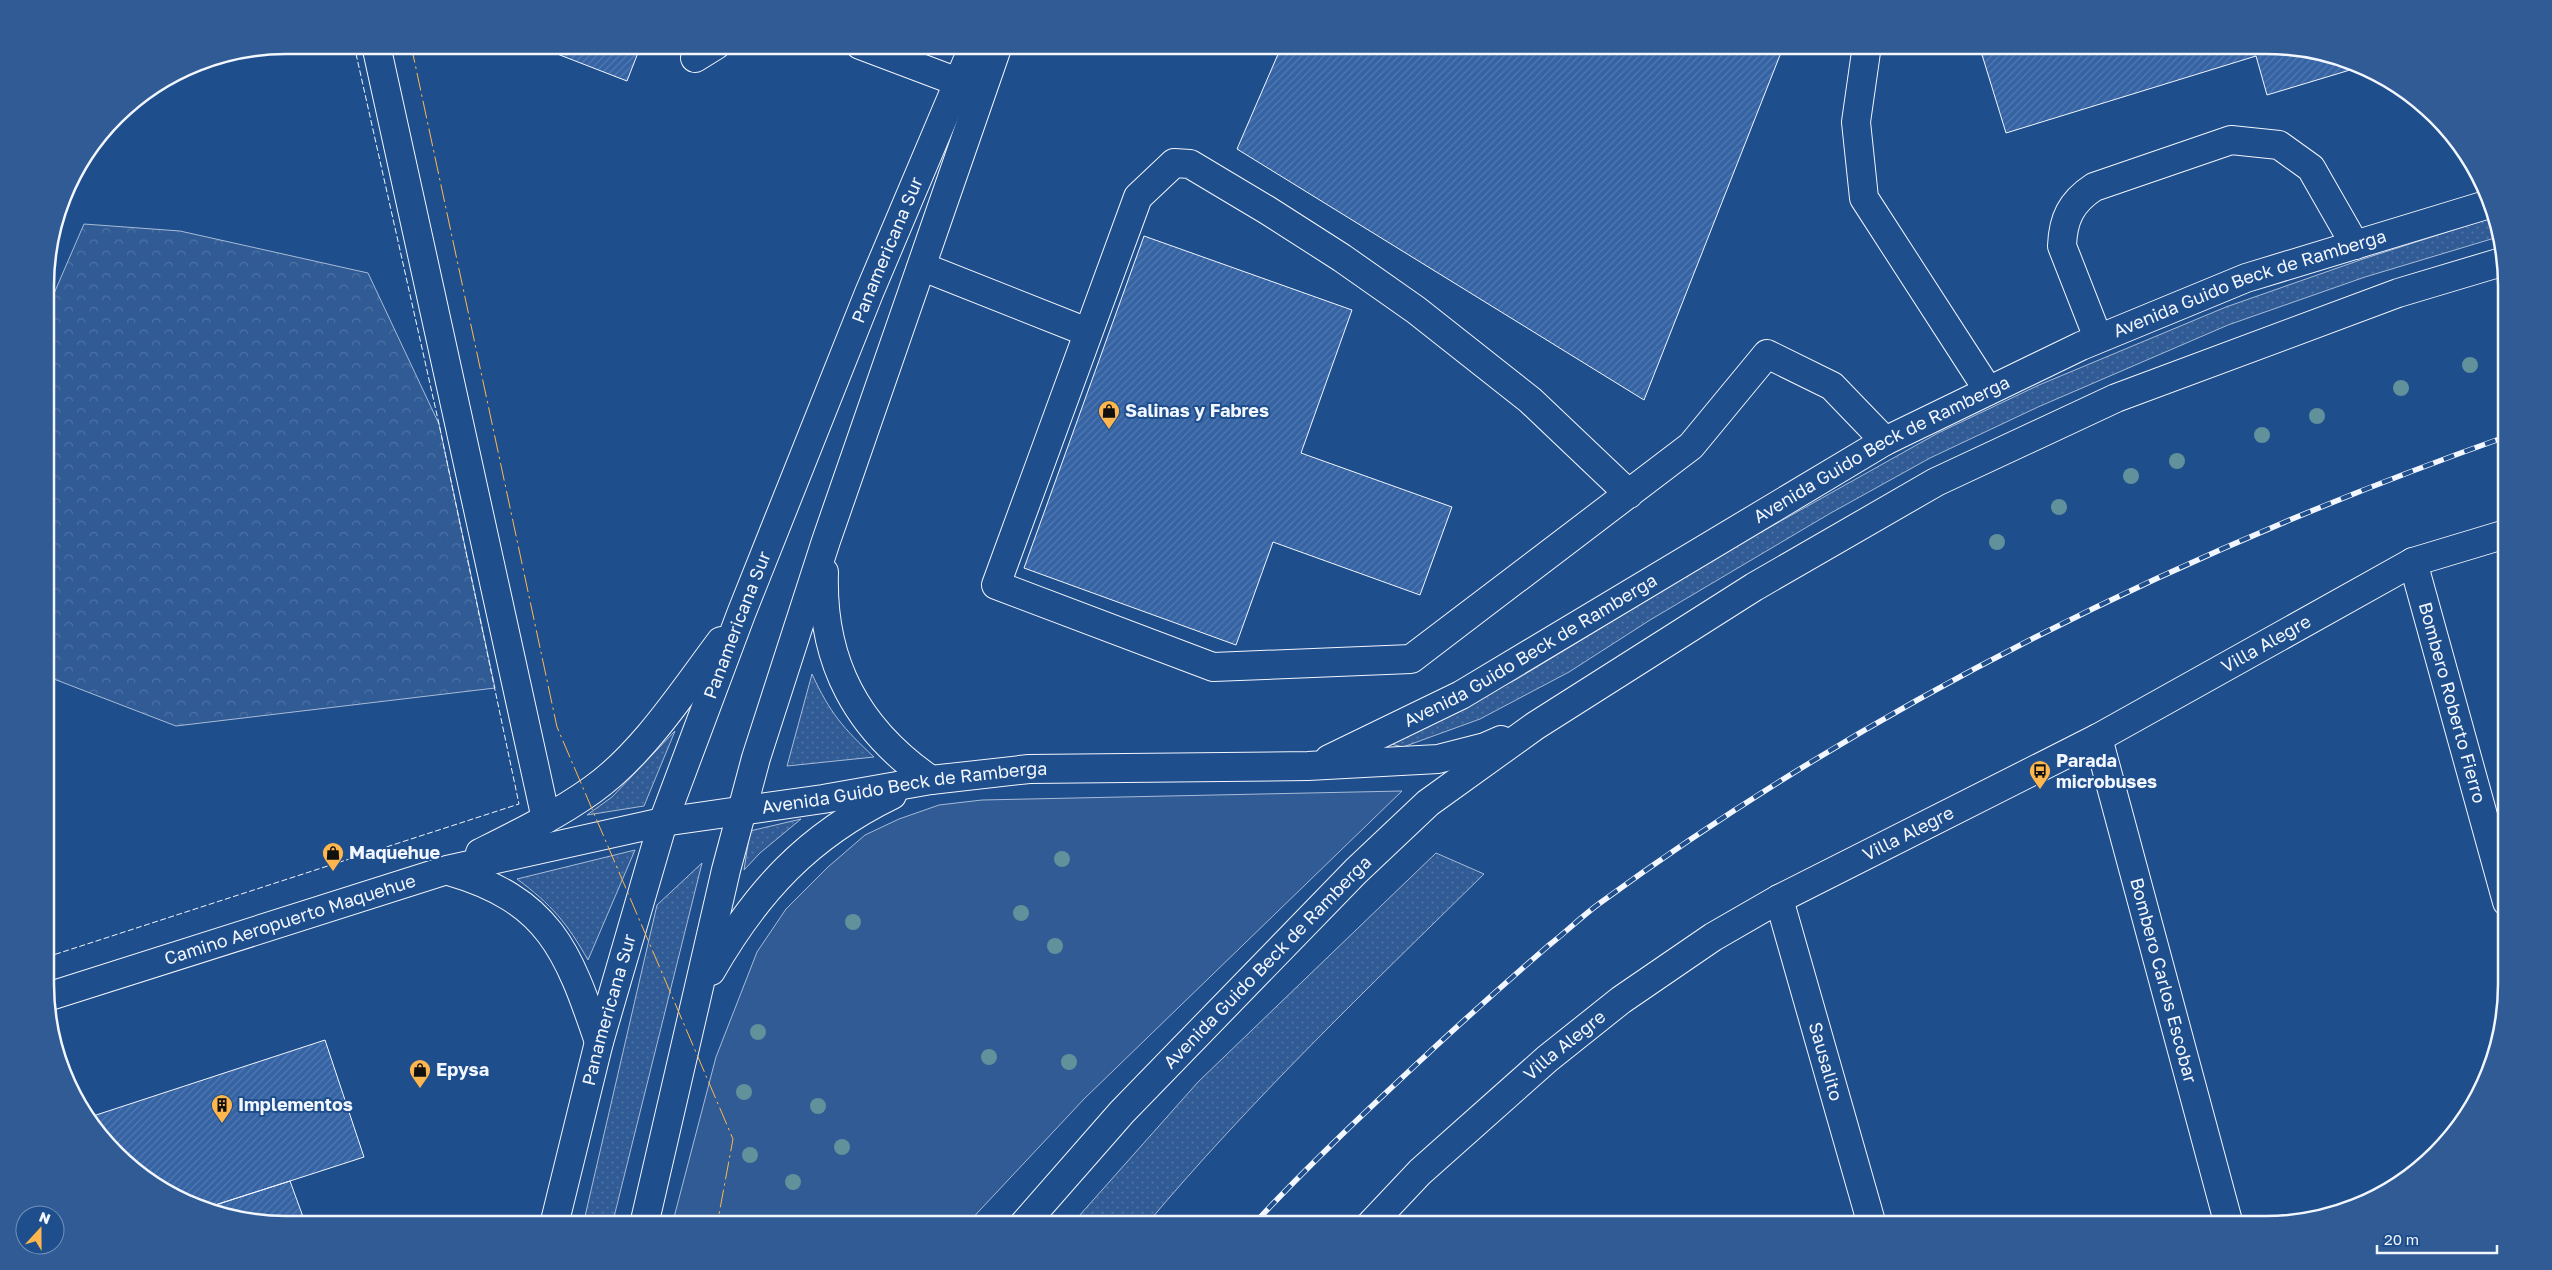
<svg xmlns="http://www.w3.org/2000/svg" width="2552" height="1270" font-family="'Golos Text',sans-serif">
<defs>
<pattern id="grass-dots" width="8" height="8" patternUnits="userSpaceOnUse" patternTransform="scale(1.25)"><rect width="8" height="8" fill="#305b95"/><path d="M2 2h.1M6 6h.1" fill="none" stroke="#4e73a5" stroke-width="1.8" stroke-linecap="round"/></pattern>
<pattern id="forest-crowns" width="20" height="18" patternUnits="userSpaceOnUse" patternTransform="scale(1.25)"><rect width="20" height="18" fill="#305b95"/><path d="M2 6a3 3 0 1 1 6 0M12 15a3 3 0 1 1 6 0" fill="none" stroke="#4e73a5"/></pattern>
<pattern id="building-hatch" width="6" height="6" patternUnits="userSpaceOnUse" patternTransform="scale(1.25)"><rect width="6" height="6" fill="#3563a3"/><path d="M-1 1l2-2M0 6l6-6M5 7l2-2" fill="none" stroke="#537ab1"/></pattern>
</defs>
<rect width="100%" height="100%" fill="#1f4e8c"/>
<path fill="url(#grass-dots)" stroke="#a8bbd7" d="M 2491,218 L 2498,237 L 2365,277 L 2228,325 L 2038,407 L 1930,458 L 1829,514 L 1650,620 L 1569,672 L 1480,719 L 1403,747 L 1391,744 L 1517,679 L 1738,545 L 1938,433 L 2039,385 L 2226,307 L 2363,259 Z
M 812,674 C 830,713 843,728 874,757 L 787,766 Z
M 675,731 L 644,806 L 587,815 L 612,797 Z
M 801,819 L 760,853 L 744,870 L 750,831 Z
M 635,850 L 588,960 C 567,923 552,905 517,879 Z
M 1436,853 L 1484,874 C 1368,988 1250,1101 1146,1225 L 1071,1225 L 1198,1082 Z
M 702,863 L 612,1225 L 583,1225 L 657,905 Z"/>
<path fill="url(#forest-crowns)" stroke="#a8bbd7" d="M 84,224 L 180,231 L 368,273 L 439,424 L 495,688 L 176,726 L 46,676 L 46,312 Z"/>
<path fill="#305b95" stroke="#a8bbd7" d="M 1402,791 L 1084,1099 L 966,1225 L 672,1225 L 716,1057 L 757,952 L 786,909 L 828,867 L 865,835 L 899,819 L 939,805 L 982,800 Z"/>
<path fill="url(#building-hatch)" stroke="#f2f6ff" d="M 534,45 L 641,45 L 627,81 Z
M 1282,45 L 1784,45 L 1644,400 L 1237,149 Z
M 1979,45 L 2266,45 L 2360,67 L 2267,95 L 2256,56 L 2006,133 Z
M 1144,236 L 1352,310 L 1301,453 L 1452,507 L 1420,595 L 1273,542 L 1236,645 L 1024,568 Z
M 325,1040 L 364,1157 L 290,1181 L 209,1207 L 180,1200 L 95,1130 L 87,1118 Z
M 290,1181 L 306,1225 L 286,1225 L 209,1207 Z"/>
<g fill="none" stroke-linecap="round" stroke-linejoin="round">
<g stroke="#f2f6ff" stroke-width="30">
<g id="minor">
<path d="M 376,45 L 546,819"/>
<path d="M 860,45 L 958,82"/>
<path d="M 1867,45 L 1856,122 L 1864,198 L 1988,390"/>
<path d="M 695,58 L 716,45"/>
<path d="M 923,267 L 1087,332"/>
<path d="M 2098,338 L 2062,246 C 2063,219 2071,202 2094,187 L 2231,140 L 2279,145 L 2311,168 L 2355,245"/>
<path d="M 1629,494 L 1530,400 L 1416,310 L 1342,258 L 1267,210 L 1190,164 L 1174,163 L 1138,197 L 996,585 L 1213,667 L 1411,659 L 1691,446 L 1767,354 L 1832,386 L 1885,441"/>
<path id="s1" d="M 2413,562 L 2507,902"/>
<path id="s2" d="M 2098,738 L 2229,1225"/>
<path id="s3" d="M 1779,899 L 1872,1225"/>
</g>
</g>
<g stroke="#f2f6ff" stroke-width="30">
<g id="major">
<path d="M 824,572 C 821,662 857,729 931,780"/>
<path id="s4" d="M 1329,759 L 1461,695 L 1885,441 L 2081,346 L 2246,278 L 2486,205"/>
<path d="M 480,853 C 518,834 557,815 592,790 C 643,754 684,690 721,641"/>
<path d="M 449,871 C 549,900 568,950 599,1042"/>
<path d="M 711,971 C 757,891 808,836 892,795"/>
<path id="s5" d="M 47,997 L 447,870 L 663,822 L 823,799 L 931,780 L 1029,769 L 1308,766 L 1438,759 L 1485,747 L 1501,740"/>
<path id="s6" d="M 554,1225 L 599,1042 L 663,822 L 741,614 L 869,293 L 974,45"/>
<path d="M 644,1225 L 726,870 L 756,758 L 826,541 L 998,45"/>
<path id="s7" d="M 1023,1225 L 1122,1112 L 1356,871 L 1428,803 L 1535,726 L 1754,587 L 1936,482 L 2116,398 L 2398,293 L 2505,261"/>
<path id="s8" d="M 1370,1225 L 1420,1172 L 1547,1059 L 1621,1000 L 1713,937 L 1779,899 L 2098,738 L 2413,562 L 2506,534"/>
</g>
</g>
<use href="#minor" stroke="#1f4e8c" stroke-width="28"/>
<use href="#major" stroke="#1f4e8c" stroke-width="28"/>
<g stroke="#f2f6ff" stroke-width="5.5">
<path id="rail" d="M 1253,1225 C 1311,1162 1374,1104 1436,1046 C 1473,1012 1510,979 1548,946 C 1566,932 1582,916 1600,903 C 1876,701 2184,551 2505,437"/>
</g>
<use href="#rail" stroke="#1f4e8c" stroke-width="4" stroke-dasharray="11" stroke-linecap="butt"/>
<path stroke="#f2f6ff" stroke-width="1" stroke-dasharray="6 2.5" stroke-linecap="butt" d="M 47,957 L 519,804 L 439,424 L 354,45"/>
<path stroke="#ffb74d" stroke-width="1" stroke-dasharray="18 4 2.5 4" stroke-linecap="butt" d="M 411,45 L 557,727 L 733,1139 L 717,1225"/>
</g>
<g fill="#61919a">
<circle cx="2470" cy="365" r="8"/>
<circle cx="2401" cy="388" r="8"/>
<circle cx="2317" cy="416" r="8"/>
<circle cx="2262" cy="435" r="8"/>
<circle cx="2177" cy="461" r="8"/>
<circle cx="2131" cy="476" r="8"/>
<circle cx="2059" cy="507" r="8"/>
<circle cx="1997" cy="542" r="8"/>
<circle cx="1062" cy="859" r="8"/>
<circle cx="1021" cy="913" r="8"/>
<circle cx="853" cy="922" r="8"/>
<circle cx="1055" cy="946" r="8"/>
<circle cx="758" cy="1032" r="8"/>
<circle cx="989" cy="1057" r="8"/>
<circle cx="1069" cy="1062" r="8"/>
<circle cx="744" cy="1092" r="8"/>
<circle cx="818" cy="1106" r="8"/>
<circle cx="842" cy="1147" r="8"/>
<circle cx="750" cy="1155" r="8"/>
<circle cx="793" cy="1182" r="8"/>
</g>
<defs>
<g id="shop-pin" transform="scale(1.125)"><path d="M0 17L-7.5 6A9.5 9.5 0 1 1 7.5 6Z" fill="#ffb74d" stroke="#1f4e8c"/><path d="M-5-2.5h2.3a2.7 3.5 0 0 1 5.4 0H5L5.5 6h-11ZM-1.5-2.5h3a1.5 2.3 0 0 0-3 0Z" fill="#111"/></g>
<g id="bus-pin" transform="scale(1.125)"><path d="M0 17L-7.5 6A9.5 9.5 0 1 1 7.5 6Z" fill="#ffb74d" stroke="#1f4e8c"/><path d="M-5-6H5V4H4V6H2V4H-2V6H-4V4H-5ZM-3.5-4V0h7V-4ZM-3.5 1.2v1.5H-2V1.2ZM2 1.2v1.5H3.5V1.2Z" fill="#111"/></g>
<g id="building-pin" transform="scale(1.125)"><path d="M0 17L-7.5 6A9.5 9.5 0 1 1 7.5 6Z" fill="#ffb74d" stroke="#1f4e8c"/><path d="M-4-6H4V6H1V3H-1V6H-4ZM-2.5-4.3h1.7v1.8h-1.7ZM.8-4.3h1.7v1.8H.8ZM-2.5-1h1.7V.8h-1.7ZM.8-1h1.7V.8H.8Z" fill="#111"/></g>
</defs>
<g fill-rule="evenodd">
<use href="#shop-pin" x="1109" y="411"/>
<use href="#bus-pin" x="2040" y="771"/>
<use href="#shop-pin" x="333" y="853"/>
<use href="#shop-pin" x="420" y="1070"/>
<use href="#building-pin" x="222" y="1105"/>
</g>
<g text-anchor="middle" stroke-width="4" stroke-linejoin="round" paint-order="stroke">
<g font-size="18" fill="#f2f6ff" stroke="#1f4e8c">
<text dy="6" stroke="none"><textPath href="#s6" startOffset="1032">Panamericana Sur</textPath></text>
<text dy="6" stroke="none"><textPath href="#s4" startOffset="1039">Avenida Guido Beck de Ramberga</textPath></text>
<text dy="6" stroke="none"><textPath href="#s4" startOffset="634">Avenida Guido Beck de Ramberga</textPath></text>
<text dy="6" stroke="none"><textPath href="#s6" startOffset="628">Panamericana Sur</textPath></text>
<text dy="6" stroke="none"><textPath href="#s8" startOffset="1075">Villa Alegre</textPath></text>
<text dy="6" stroke="none"><textPath href="#s4" startOffset="229">Avenida Guido Beck de Ramberga</textPath></text>
<text dy="6" stroke="none"><textPath href="#s1" startOffset="146">Bombero Roberto Fierro</textPath></text>
<text dy="6" stroke="none"><textPath href="#s5" startOffset="885">Avenida Guido Beck de Ramberga</textPath></text>
<text dy="6" stroke="none"><textPath href="#s8" startOffset="670">Villa Alegre</textPath></text>
<text dy="6" stroke="none"><textPath href="#s5" startOffset="255">Camino Aeropuerto Maquehue</textPath></text>
<text dy="6" stroke="none"><textPath href="#s7" startOffset="359">Avenida Guido Beck de Ramberga</textPath></text>
<text dy="6" stroke="none"><textPath href="#s2" startOffset="251">Bombero Carlos Escobar</textPath></text>
<text dy="6" stroke="none"><textPath href="#s6" startOffset="222">Panamericana Sur</textPath></text>
<text dy="6" stroke="none"><textPath href="#s8" startOffset="265">Villa Alegre</textPath></text>
<text dy="6" stroke="none"><textPath href="#s3" startOffset="169">Sausalito</textPath></text>
</g>
<g font-size="18" font-weight="bold" fill="#f2f6ff" stroke="#1f4e8c" text-anchor="start">
<text x="1125" y="417">Salinas y Fabres</text>
<text x="2056" y="767">Parada<tspan x="2056" dy="21">microbuses</tspan></text>
<text x="349" y="859">Maquehue</text>
<text x="436" y="1076">Epysa</text>
<text x="238" y="1111">Implementos</text>
</g>
</g>
<path d="M0 0H2552V1270H0ZM286 54H2266A232 232 0 0 1 2498 286V984A232 232 0 0 1 2266 1216H286A232 232 0 0 1 54 984V286A232 232 0 0 1 286 54Z" fill="#305b95" fill-rule="evenodd"/>
<path fill="none" stroke="#f2f6ff" stroke-width="2.5" d="M286 54H2266A232 232 0 0 1 2498 286V984A232 232 0 0 1 2266 1216H286A232 232 0 0 1 54 984V286A232 232 0 0 1 286 54Z"/>
<g transform="translate(40 1230) rotate(21)"><circle r="24" fill="#1f4e8c" stroke="#7391ba"/>
<path d="M0-4L9 19L0 12L-9 19Z" fill="#ffb74d"/>
<text y="-8" font-size="14" font-weight="bold" text-anchor="middle" fill="#f2f6ff">N</text>
</g>
<path d="M2377 1245v8h120v-8" fill="none" stroke="#f2f6ff" stroke-width="2.5"/>
<text x="2384" y="1245" font-size="15" fill="#f2f6ff" stroke="#1f4e8c" stroke-width="4" paint-order="stroke">20 m</text>
</svg>
